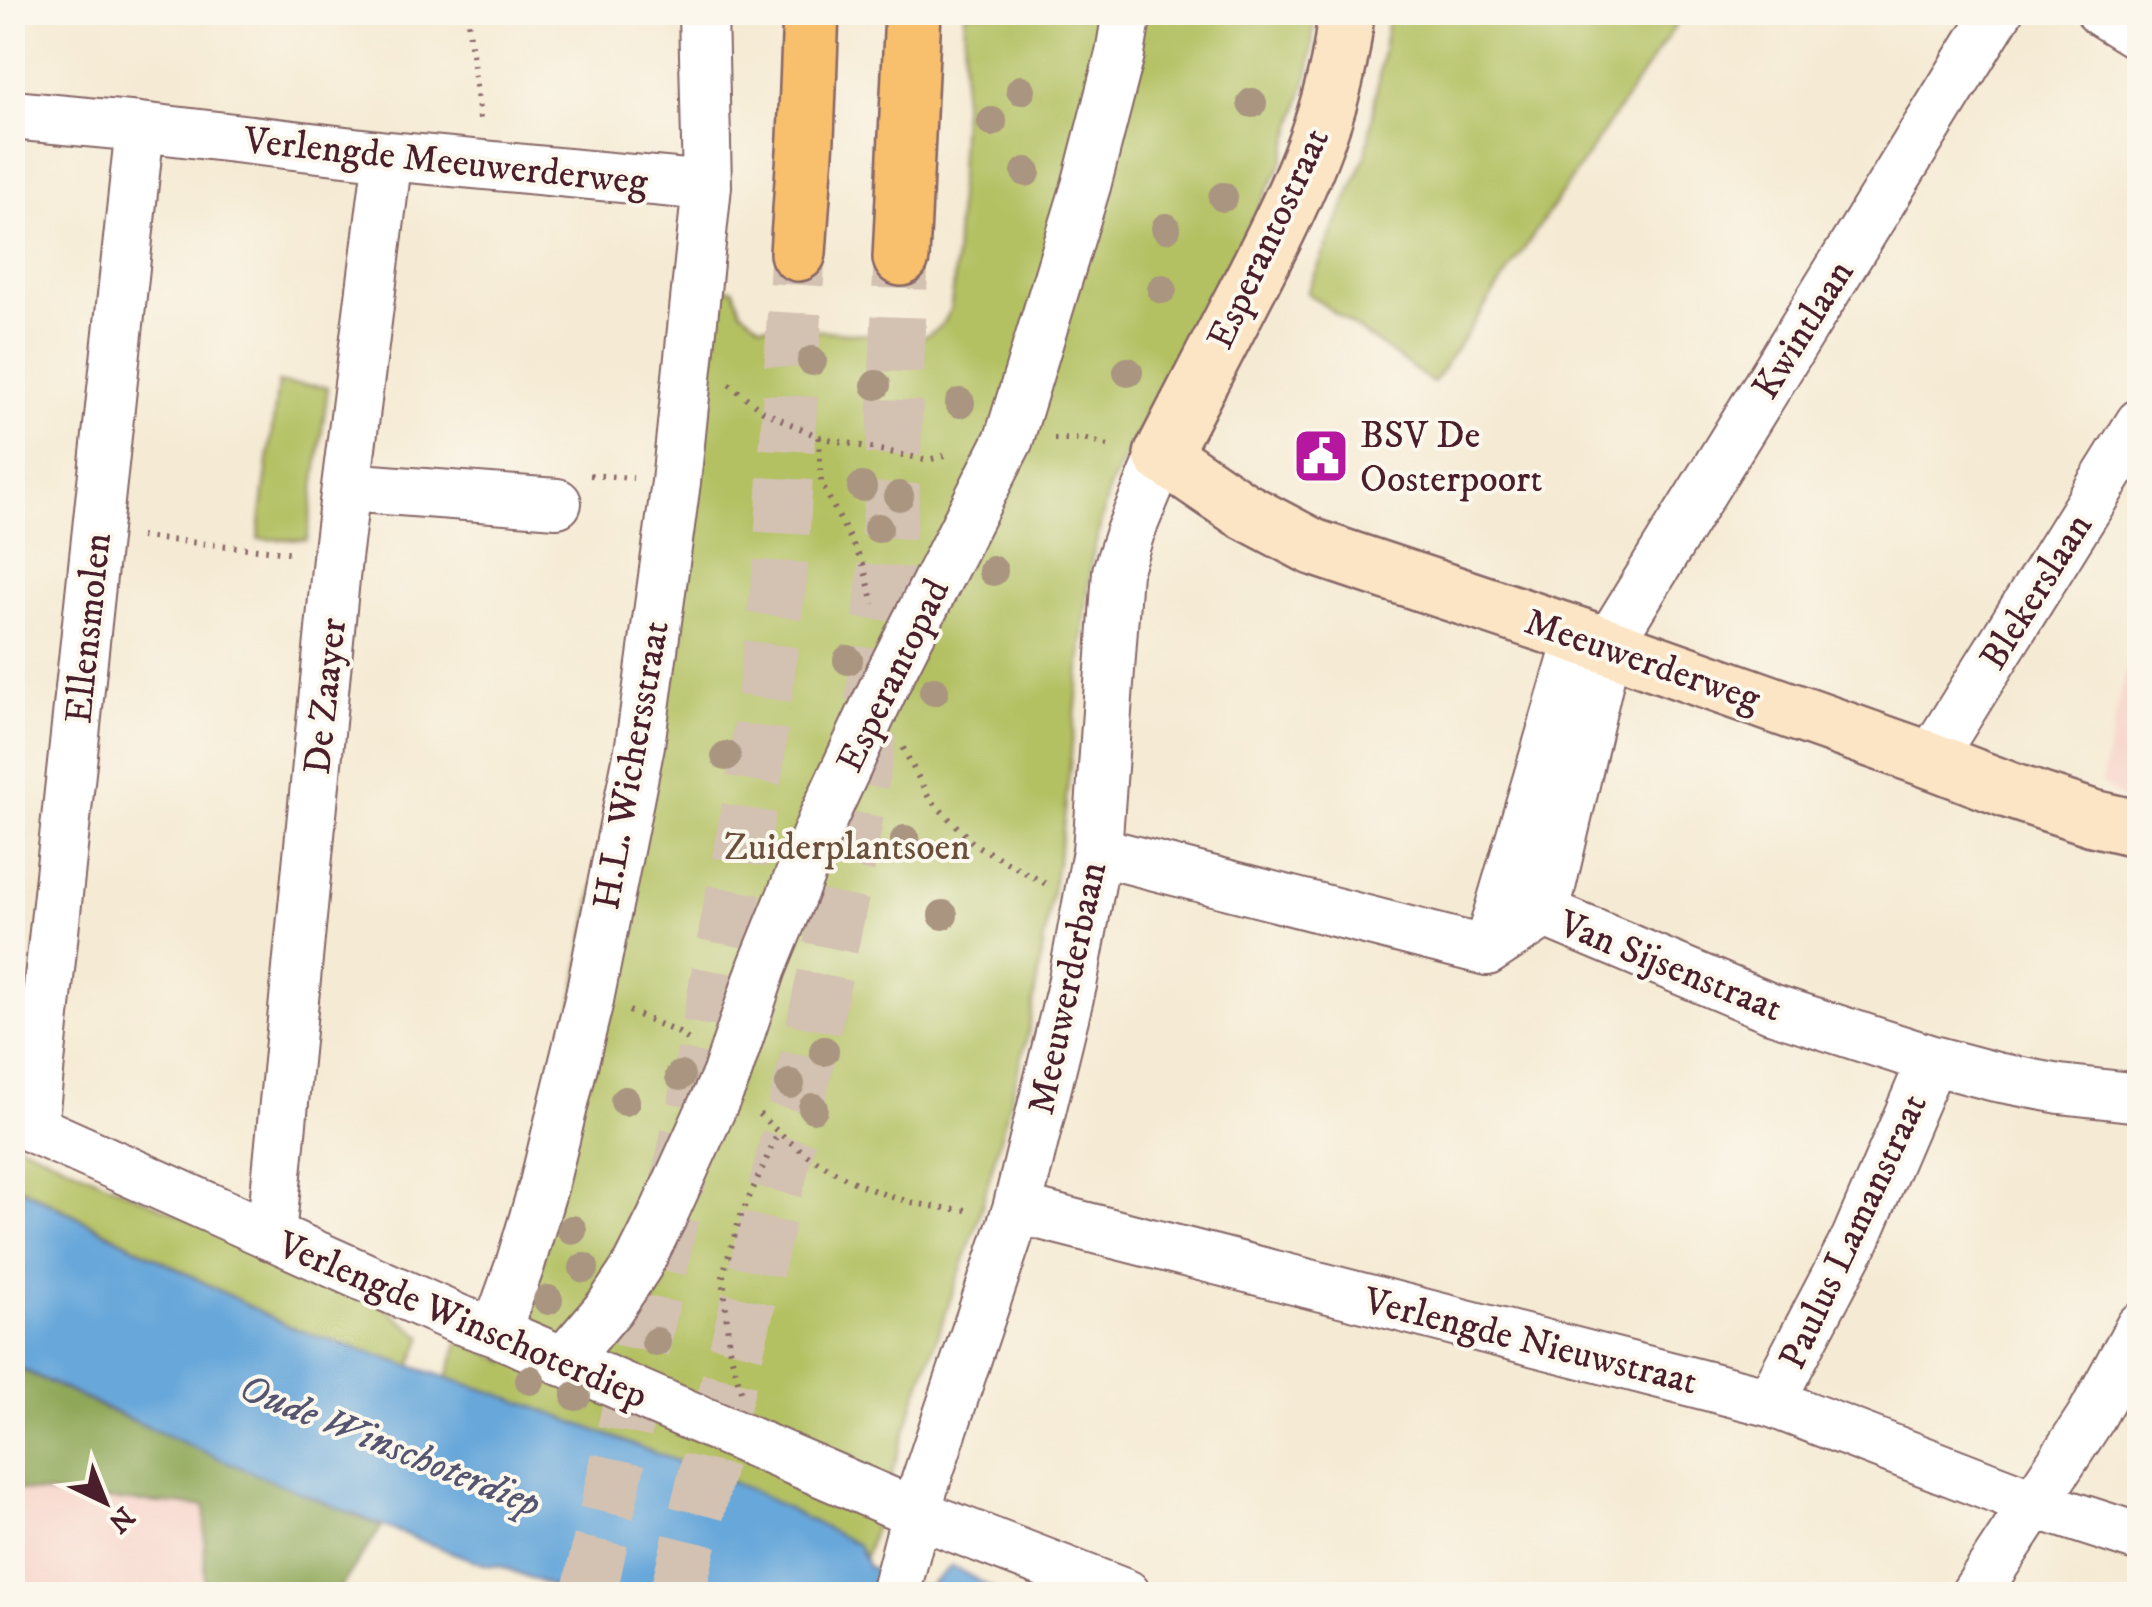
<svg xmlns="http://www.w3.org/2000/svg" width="2152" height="1607" font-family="'IM FELL DW Pica',serif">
<rect width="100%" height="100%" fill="#fbf7ec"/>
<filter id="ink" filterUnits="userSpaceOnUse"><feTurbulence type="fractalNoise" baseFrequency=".01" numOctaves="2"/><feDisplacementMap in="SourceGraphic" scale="20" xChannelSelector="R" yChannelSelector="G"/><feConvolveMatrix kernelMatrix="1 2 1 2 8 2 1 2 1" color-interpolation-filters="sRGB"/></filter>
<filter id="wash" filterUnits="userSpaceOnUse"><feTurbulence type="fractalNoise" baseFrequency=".0048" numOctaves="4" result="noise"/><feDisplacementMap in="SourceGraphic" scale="40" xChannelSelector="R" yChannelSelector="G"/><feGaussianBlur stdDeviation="2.25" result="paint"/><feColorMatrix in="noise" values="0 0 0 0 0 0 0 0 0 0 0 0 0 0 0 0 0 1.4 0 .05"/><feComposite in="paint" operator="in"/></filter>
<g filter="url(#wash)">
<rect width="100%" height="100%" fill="#f5ead3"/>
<path fill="#f7d1c7" d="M 2130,652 L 2139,653 L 2139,811 L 2101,783 Z
M 12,1309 L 307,1594 L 13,1594 Z"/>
<path fill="#b4c163" stroke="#7f7047" stroke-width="2.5" d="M 965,13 L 1315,13 L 1310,69 L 1282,164 L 1110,486 L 1091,562 L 1064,822 L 1028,1034 L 977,1224 L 917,1394 L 860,1572 L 498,1394 L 447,1378 L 459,1340 L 507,1362 L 705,284 L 734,289 L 741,310 L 760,325 L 915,339 C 930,335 944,328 949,312 C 956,291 955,244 957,220 C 960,151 964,82 965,13 Z
M 1389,13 L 1684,13 L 1433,383 L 1307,293 L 1366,155 Z
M 278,383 L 328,387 L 307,540 L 258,539 Z
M 12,1141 L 380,1304 L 423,1337 L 411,1366 L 290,1327 L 13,1183 Z"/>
<path fill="#8fa759" stroke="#6c6342" stroke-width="2.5" d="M 12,1365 L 110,1411 L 382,1527 L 336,1594 L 204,1594 L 205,1506 L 83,1498 L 13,1489 Z"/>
<path fill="#68a7da" stroke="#596382" stroke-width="2.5" d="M 12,1184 L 290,1327 L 513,1399 L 747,1488 L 858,1545 L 868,1567 L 926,1588 L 952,1566 L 1003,1594 L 571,1594 L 500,1566 L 486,1565 C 325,1506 167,1438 13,1365 Z"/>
</g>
<g filter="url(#ink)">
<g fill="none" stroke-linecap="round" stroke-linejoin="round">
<path stroke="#d3c1b1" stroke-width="55" stroke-dasharray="55 28" stroke-linecap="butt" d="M 589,1594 L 694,1110 L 755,774 L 780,573 L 798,253
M 677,1594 L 805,1069 L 848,863 L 871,723 L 892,495 L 901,258"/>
<g stroke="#866666" stroke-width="52">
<path id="street" d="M 2101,12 L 2140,36
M 12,115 L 140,127 L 388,156 L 707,186
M 346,487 L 557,503
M 1930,760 L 2140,423
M 1097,851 L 1487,951 L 1545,913
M 1545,913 L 1607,646 L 1998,12
M 1545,913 L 1771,1008 L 1932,1060 L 1996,1077 L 2060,1089 L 2140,1098
M 1487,951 L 1576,648
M 12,1119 L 458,1319 L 496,1332 L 916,1513 L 1126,1594
M 33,1128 L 140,127
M 1017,1209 L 1770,1402 L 2035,1504 L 2140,1538
M 271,1236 L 337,558 L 388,156
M 496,1332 L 520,1265 L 544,1184 L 589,1000 L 640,745 L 676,482 L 707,186 L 703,12
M 563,1362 L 610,1307 L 638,1265 L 662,1217 L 726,1076 L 762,968 L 824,816 L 889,676 L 1009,439 L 1086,186 L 1120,54 L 1127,12
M 1770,1402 L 1856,1238 L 1932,1060
M 895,1594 L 921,1495 L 1017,1209 L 1072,985 L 1097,851 L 1117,572 L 1130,532 L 1162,455
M 1975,1594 L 2091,1417 L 2140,1327"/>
</g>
<g stroke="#866666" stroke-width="60">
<path id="secondary" d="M 1346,12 C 1338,115 1289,209 1243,298 C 1216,350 1189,402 1162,455 L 1241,509 L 1313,547 L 1580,636 L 1930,760 L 2011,791 L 2093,818 L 2140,829"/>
</g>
<g stroke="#866666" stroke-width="60">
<path id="highway" d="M 798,253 L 806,138 L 811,12
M 901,258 L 913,12"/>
</g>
<path stroke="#866666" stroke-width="6" stroke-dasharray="2.5 8" stroke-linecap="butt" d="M 467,12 L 480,119
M 729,384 L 763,411 L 819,437 L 927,460 L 949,455
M 819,437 L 821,483 L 863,564 L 874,604
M 1054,439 L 1085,439 L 1115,448
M 590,475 L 633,478
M 140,537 L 296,553
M 903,748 L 929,798 L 974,844 L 1046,884
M 629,1011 L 679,1033 L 693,1043
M 759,1114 C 817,1172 888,1207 970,1210
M 741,1391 L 729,1347 L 723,1274 L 740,1218 L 778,1133"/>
<use href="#street" stroke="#fff" stroke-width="48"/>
<use href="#secondary" stroke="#fce5c4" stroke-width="55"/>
<use href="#highway" stroke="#f8bf6c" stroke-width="55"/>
</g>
<g fill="#a99580">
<circle cx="1021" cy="90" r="15"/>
<circle cx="1252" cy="103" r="15"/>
<circle cx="992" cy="122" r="15"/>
<circle cx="1026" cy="172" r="15"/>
<circle cx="1223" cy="197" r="15"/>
<circle cx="1166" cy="228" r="15"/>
<circle cx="1162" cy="289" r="15"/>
<circle cx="812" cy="361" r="15"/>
<circle cx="1128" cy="372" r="15"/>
<circle cx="876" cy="385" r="15"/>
<circle cx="960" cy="403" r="15"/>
<circle cx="862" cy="487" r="15"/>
<circle cx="899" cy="496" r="15"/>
<circle cx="878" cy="528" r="15"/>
<circle cx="993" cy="571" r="15"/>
<circle cx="848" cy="660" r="15"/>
<circle cx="934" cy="691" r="15"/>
<circle cx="726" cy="756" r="15"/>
<circle cx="905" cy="840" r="15"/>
<circle cx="943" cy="915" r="15"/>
<circle cx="824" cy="1051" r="15"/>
<circle cx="680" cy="1076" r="15"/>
<circle cx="790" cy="1084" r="15"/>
<circle cx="625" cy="1101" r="15"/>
<circle cx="813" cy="1108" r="15"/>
<circle cx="572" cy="1230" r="15"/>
<circle cx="584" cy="1268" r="15"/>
<circle cx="548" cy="1300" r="15"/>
<circle cx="656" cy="1342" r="15"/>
<circle cx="530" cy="1380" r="15"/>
<circle cx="576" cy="1396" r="15"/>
</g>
</g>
<defs>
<g id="civic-square" transform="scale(2.875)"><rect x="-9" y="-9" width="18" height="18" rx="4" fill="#b5179e" stroke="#fbf7ec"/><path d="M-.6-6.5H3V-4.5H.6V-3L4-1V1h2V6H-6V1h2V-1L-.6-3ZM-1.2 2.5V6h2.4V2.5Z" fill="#fff"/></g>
</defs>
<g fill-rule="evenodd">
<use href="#civic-square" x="1321" y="456"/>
</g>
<g text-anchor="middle" stroke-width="8" stroke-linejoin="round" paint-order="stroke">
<g font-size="38" fill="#4a1f2b" stroke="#fbf7ec">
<text transform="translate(446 160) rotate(6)" y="13">Verlengde Meeuwerderweg</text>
<text transform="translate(1267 238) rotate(-65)" y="13">Esperantostraat</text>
<text transform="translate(1802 329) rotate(-58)" y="13">Kwintlaan</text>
<text transform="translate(2035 591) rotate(-58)" y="13">Blekerslaan</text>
<text transform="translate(87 628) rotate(-84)" y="13">Ellensmolen</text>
<text transform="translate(1643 659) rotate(19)" y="13">Meeuwerderweg</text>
<text transform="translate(892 675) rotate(-64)" y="13">Esperantopad</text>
<text transform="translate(324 696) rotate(-84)" y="13">De Zaayer</text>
<text transform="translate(630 765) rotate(-80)" y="13">H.L. Wichersstraat</text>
<text transform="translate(1671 965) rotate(22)" y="13">Van Sijsenstraat</text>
<text transform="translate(1066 988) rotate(-78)" y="13">Meeuwerderbaan</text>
<text transform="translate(1852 1231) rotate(-65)" y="13">Paulus Lamanstraat</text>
<text transform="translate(463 1319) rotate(23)" y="13">Verlengde Winschoterdiep</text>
<text transform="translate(1531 1340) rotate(14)" y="13">Verlengde Nieuwstraat</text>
</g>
<g font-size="38" fill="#4a1f2b" stroke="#fbf7ec" text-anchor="start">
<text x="1360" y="447">BSV De<tspan x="1360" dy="44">Oosterpoort</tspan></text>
</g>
<g font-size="38" fill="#6a503c" stroke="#fbf7ec">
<text x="847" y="859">Zuiderplantsoen</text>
</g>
<g font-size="40" font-style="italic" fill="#565571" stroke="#fbf7ec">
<text transform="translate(391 1444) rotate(22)" y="14">Oude Winschoterdiep</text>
</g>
</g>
<rect width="2152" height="1607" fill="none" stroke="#fbf7ec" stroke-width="50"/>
<g transform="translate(105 1502) rotate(137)" stroke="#fbf7ec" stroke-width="8" paint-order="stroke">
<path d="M0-8L18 38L0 25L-18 38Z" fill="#4a1f2b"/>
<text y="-15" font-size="28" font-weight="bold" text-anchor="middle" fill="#4a1f2b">N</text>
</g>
</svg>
